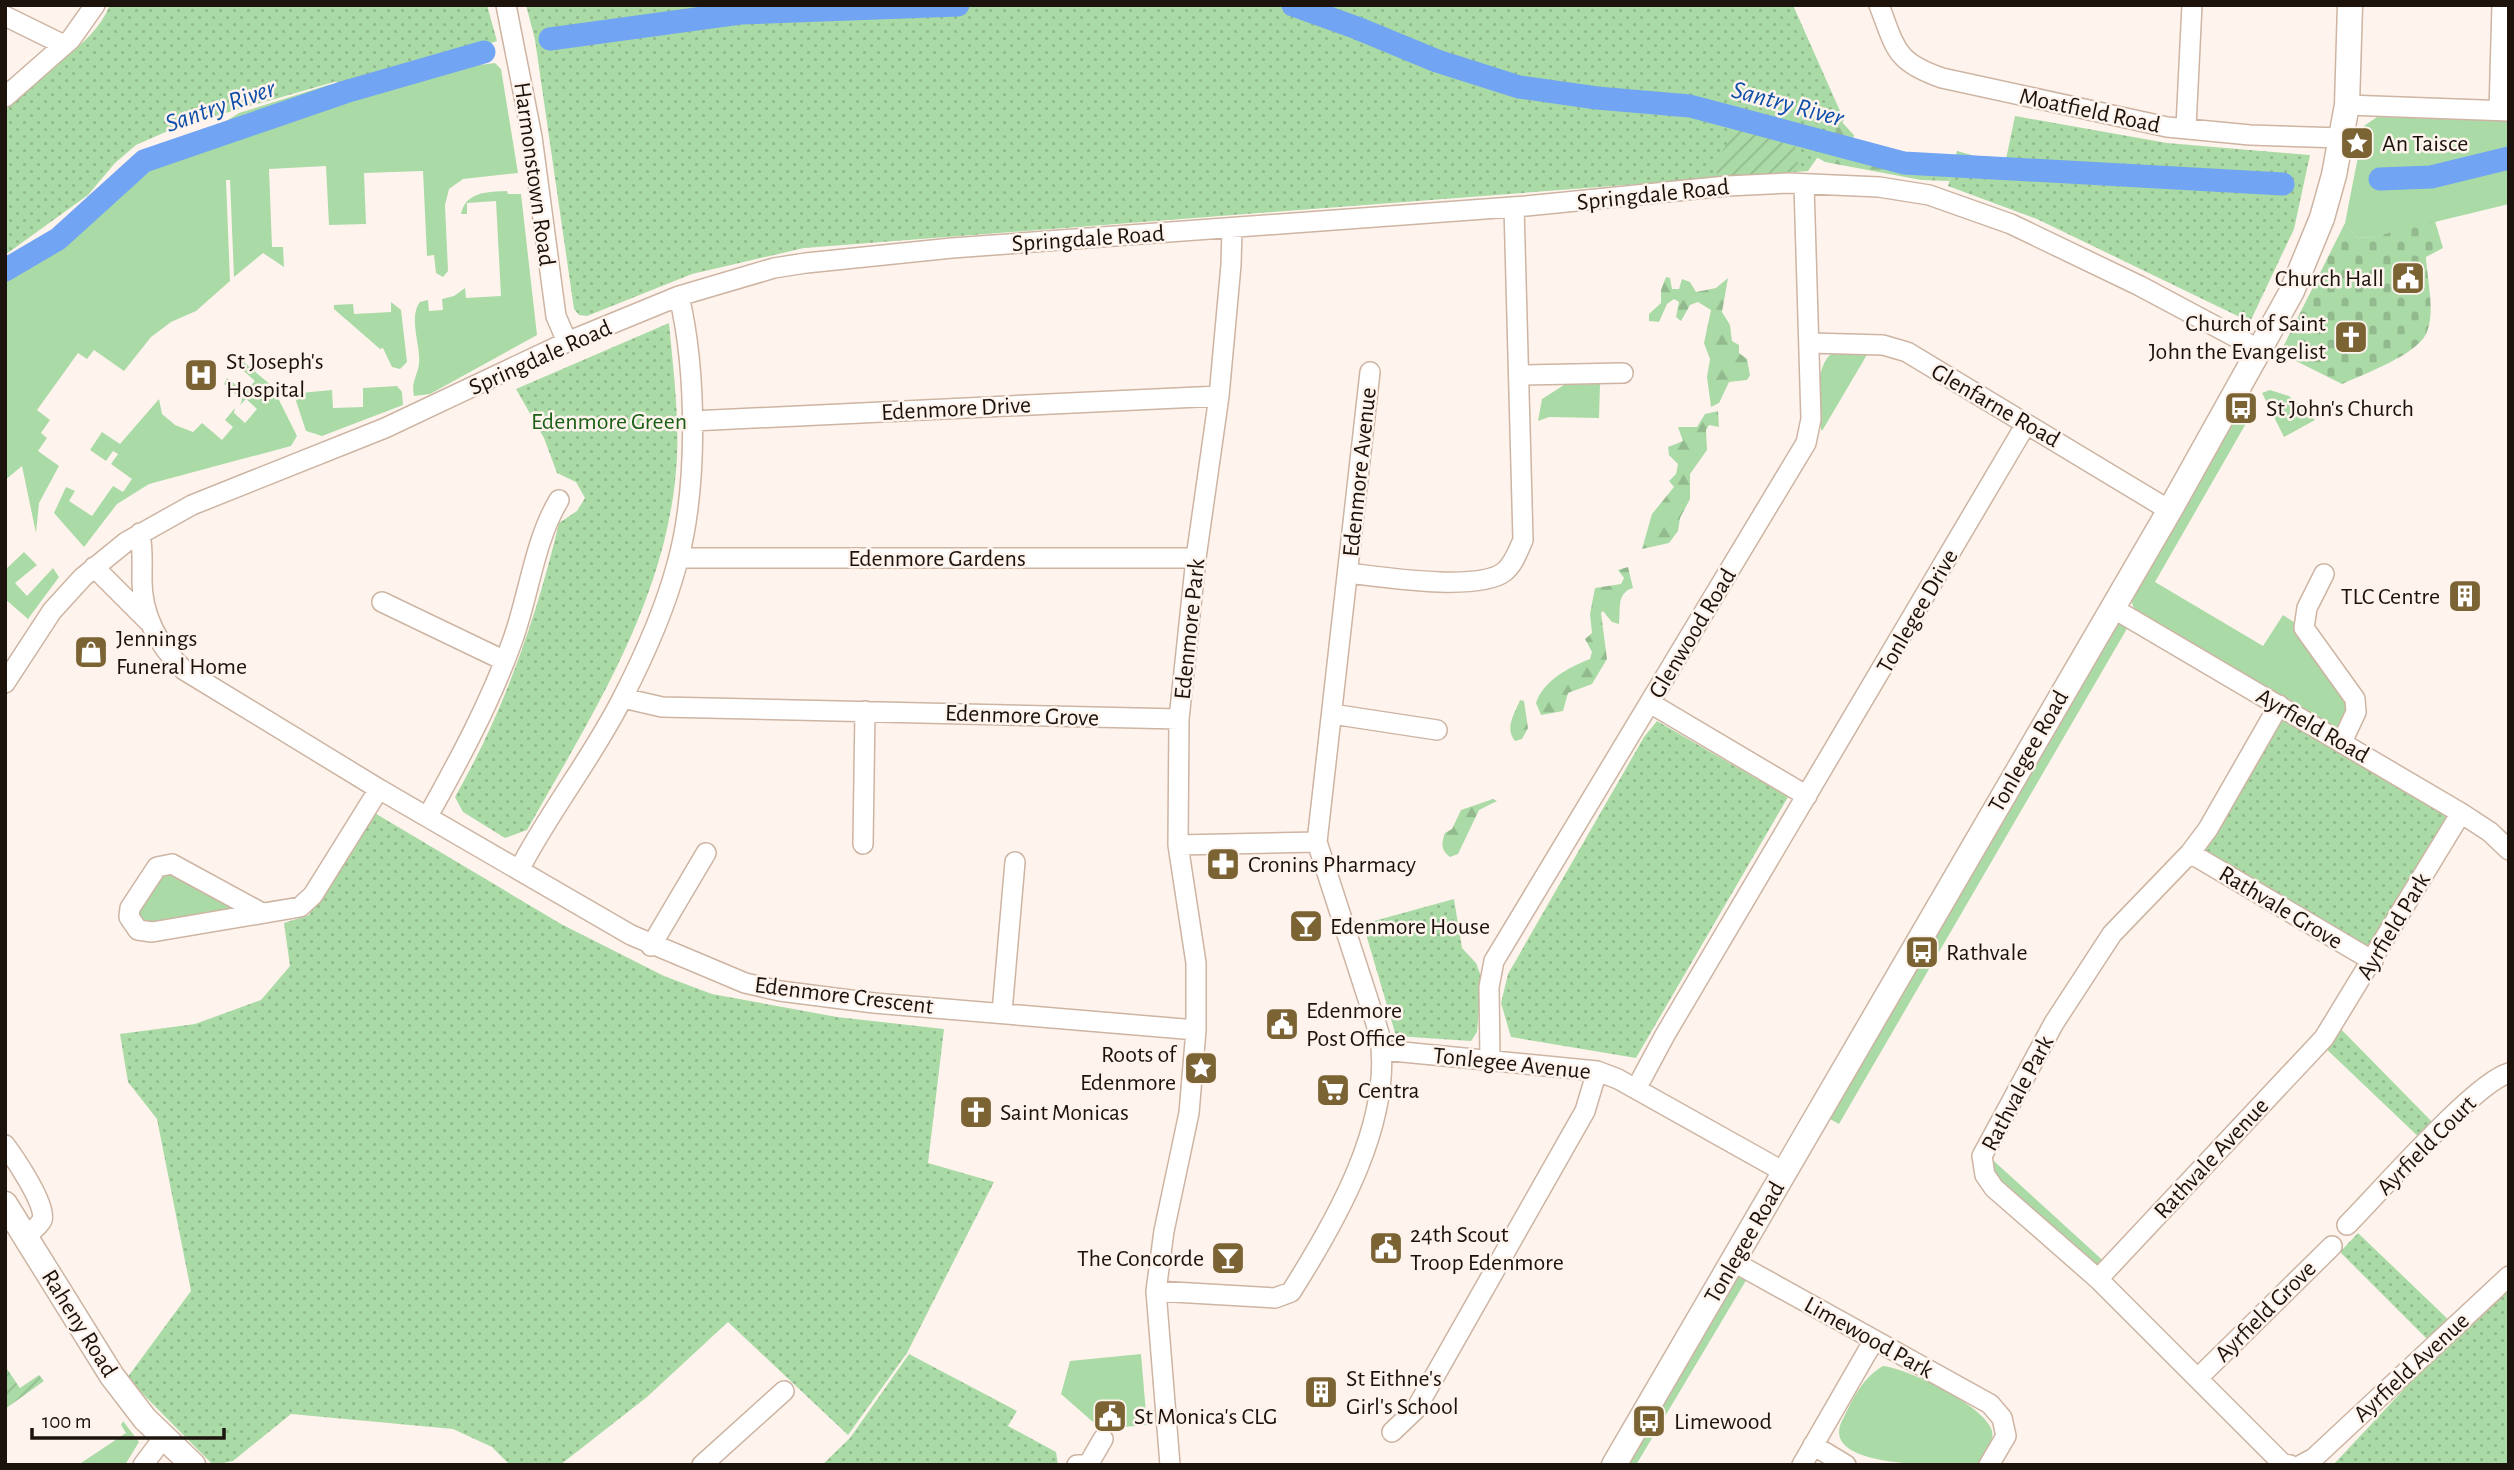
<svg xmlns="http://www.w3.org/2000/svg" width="2514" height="1470" font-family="'Alegreya Sans',sans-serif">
<defs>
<pattern id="forest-firs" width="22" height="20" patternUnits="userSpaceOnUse" patternTransform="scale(1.75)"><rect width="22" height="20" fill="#aadaa6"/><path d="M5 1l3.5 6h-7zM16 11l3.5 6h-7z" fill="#92ba8e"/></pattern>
<pattern id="cemetery-stones" width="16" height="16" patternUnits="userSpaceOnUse" patternTransform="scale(1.75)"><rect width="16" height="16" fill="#aadaa6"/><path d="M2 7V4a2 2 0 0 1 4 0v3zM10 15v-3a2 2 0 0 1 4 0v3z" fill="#92ba8e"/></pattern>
<pattern id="park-dots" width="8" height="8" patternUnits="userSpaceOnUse" patternTransform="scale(1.75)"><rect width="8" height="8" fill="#aadaa6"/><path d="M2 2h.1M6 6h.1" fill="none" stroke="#92ba8e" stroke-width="1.8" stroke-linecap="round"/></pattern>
<pattern id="garden-furrows" width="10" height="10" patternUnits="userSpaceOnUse" patternTransform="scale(1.75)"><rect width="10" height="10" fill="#aadaa6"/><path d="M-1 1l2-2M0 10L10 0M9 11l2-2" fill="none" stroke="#92ba8e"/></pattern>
</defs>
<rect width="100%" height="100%" fill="#fff4ed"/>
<path fill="#aadaa6" d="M 495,63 L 501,69 L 518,173 L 463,179 L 449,189 L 445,205 L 448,271 L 443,277 L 436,273 L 434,255 L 427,256 L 423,171 L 364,173 L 366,224 L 329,225 L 326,166 L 269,169 L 272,247 L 283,247 L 284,267 L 263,253 L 234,277 L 230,180 L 226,180 L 230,281 L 196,311 L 171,322 L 151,337 L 124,371 L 94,350 L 87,359 L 78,353 L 37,410 L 50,420 L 41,433 L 47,438 L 38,451 L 59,466 L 39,503 L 36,533 L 22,466 L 5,480 L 5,279 L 62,248 L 159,163 L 239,113 L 328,85 Z
M 2377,117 L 2509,121 L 2509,204 L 2369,238 L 2356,237 L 2345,223 L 2364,126 Z
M 507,191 L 508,194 L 521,194 L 537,335 L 430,394 L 414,396 C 411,382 417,377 419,364 C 421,345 408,318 420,302 L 428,300 L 429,311 L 443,310 L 442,299 L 454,296 L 465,288 L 466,298 L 501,296 L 496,201 L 467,203 L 467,214 L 461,214 C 466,191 488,192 507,191 Z
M 391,302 L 401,310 L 407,362 L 400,369 L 392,367 L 383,348 L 380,349 L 334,309 L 334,305 L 353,304 L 354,314 L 391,312 Z
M 1833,353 L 1868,353 L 1822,431 C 1815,414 1815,362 1833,353 Z
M 239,358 L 272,386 L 297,436 L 291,446 L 149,484 L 117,504 L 84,547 L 54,513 L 66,487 L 75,491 L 69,501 L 92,516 L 113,486 L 123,492 L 132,479 L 111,464 L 118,454 L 113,451 L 106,461 L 90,450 L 102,432 L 120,444 L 159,399 L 162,414 L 175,425 L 193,432 L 202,423 L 222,440 L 233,427 L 225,420 L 235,408 L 234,413 L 245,423 L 257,409 L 246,399 L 240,405 L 242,400 L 224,384 L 227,378 L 245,392 L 255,381 L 238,366 Z
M 1600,384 L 1599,418 L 1549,417 L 1538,421 L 1542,399 L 1564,385 Z
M 397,386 L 402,392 L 403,405 L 322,436 L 306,431 L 296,401 L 300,393 L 332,390 L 333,408 L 363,407 L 363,388 Z
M 2270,390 L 2289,396 L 2315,420 L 2284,437 L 2262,393 Z
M 2243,399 L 2256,406 L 2155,582 L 2263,646 L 2283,615 L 2303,628 L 2355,699 L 2342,741 L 2134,609 L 2130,597 Z
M 24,552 L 37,565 L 15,583 L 27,596 L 53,568 L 59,577 L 28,619 L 5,599 L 5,570 Z
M 2111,608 L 2132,620 L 1839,1124 L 1819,1113 Z
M 165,869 L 238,909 L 146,924 L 136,911 Z
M 1984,1152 L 2109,1266 L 2097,1279 L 1994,1188 Z
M 1732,1261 L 1751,1272 L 1636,1465 L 1614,1465 Z
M 1141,1354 L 1147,1425 L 1101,1429 L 1061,1394 L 1070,1361 Z
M 1883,1366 C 1907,1368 1987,1407 1992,1431 C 1995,1442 1983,1455 1977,1465 C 1944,1465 1812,1470 1844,1417 C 1854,1396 1863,1378 1883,1366 Z
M 123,1421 L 139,1442 L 125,1465 L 78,1465 L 126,1433 L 121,1425 Z"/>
<path fill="url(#forest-firs)" d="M 1839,119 L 1854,135 L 1853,141 L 1954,162 L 1949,181 L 1921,180 L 1825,162 L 1809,153 Z
M 1666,277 L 1670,278 L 1672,289 L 1679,289 L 1682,279 L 1690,282 L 1696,292 L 1716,288 L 1728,278 L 1722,312 L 1730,325 L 1732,341 L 1739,345 L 1739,353 L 1747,359 L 1750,375 L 1747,380 L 1729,382 L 1719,403 L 1711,407 L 1707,377 L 1710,359 L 1704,343 L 1711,310 L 1698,302 L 1690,305 L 1681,321 L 1676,317 L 1679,302 L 1674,299 L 1667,304 L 1659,322 L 1649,321 L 1649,314 L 1661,303 L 1661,290 Z
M 1718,411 L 1719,427 L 1709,425 L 1706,430 L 1707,450 L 1690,474 L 1690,499 L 1680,518 L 1678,531 L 1669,543 L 1642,549 L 1652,514 L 1674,487 L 1669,481 L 1676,474 L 1678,464 L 1669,455 L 1668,447 L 1683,441 L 1678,427 L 1697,427 L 1705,414 Z
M 1628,567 L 1633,588 C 1616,593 1621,609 1619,624 L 1612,622 L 1603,611 L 1601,613 L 1607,659 L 1592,684 L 1568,693 L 1563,711 L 1541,715 L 1536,703 C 1543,681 1569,667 1590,659 L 1592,652 L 1585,639 L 1592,633 L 1590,614 L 1595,588 L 1621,584 L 1624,578 L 1618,570 Z
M 1520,700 L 1524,701 L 1528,728 L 1522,739 L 1515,741 C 1504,728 1515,713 1520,700 Z
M 1493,799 L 1497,801 L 1479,810 L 1458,854 L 1450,857 C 1441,850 1441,844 1445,833 L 1452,829 L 1461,810 Z"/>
<path fill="url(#cemetery-stones)" d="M 2435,221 L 2443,248 L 2426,257 C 2427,279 2436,313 2426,334 C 2416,355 2364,374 2342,384 L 2280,353 L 2345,223 L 2356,237 L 2369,238 Z"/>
<path fill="url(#park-dots)" d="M 110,5 L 487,5 L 497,41 L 378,82 L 334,82 L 177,127 L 136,145 L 115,163 L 88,195 L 5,255 L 5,111 C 35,72 91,51 110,5 Z
M 526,5 L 1793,5 L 1844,120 L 1808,171 L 804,248 L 692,274 L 587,316 L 579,315 L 574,309 L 535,40 Z
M 2015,116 L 2167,143 L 2310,155 L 2294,229 L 2250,322 L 2037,219 L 1948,186 L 1957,151 L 2005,164 Z
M 669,323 C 673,367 679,413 677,457 C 670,595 593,713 527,830 L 505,838 L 463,812 L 455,797 C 504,711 536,619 559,523 L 577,511 L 585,498 L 576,482 L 557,473 L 544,438 L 516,389 Z
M 2276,711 L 2460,813 L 2372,959 L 2190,853 Z
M 1657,721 L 1788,797 L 1636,1058 L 1511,1037 L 1501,1003 L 1508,974 L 1644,737 Z
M 373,812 L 561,924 L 664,976 L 712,994 L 837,1017 L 944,1029 L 928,1163 L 994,1182 L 907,1353 L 848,1435 L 728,1322 L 647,1397 L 560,1465 L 510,1465 L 492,1447 L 453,1429 L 291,1414 L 233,1461 L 213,1465 L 127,1378 L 191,1291 L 157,1119 L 128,1082 L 120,1034 L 195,1024 L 261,1000 L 290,966 L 284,923 L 309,915 Z
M 1454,899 L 1462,948 L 1476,963 L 1482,979 L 1477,1032 L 1471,1041 L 1396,1036 L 1363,924 Z
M 2334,1022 L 2440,1130 L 2426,1144 L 2320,1043 Z
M 2358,1233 L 2453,1324 L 2432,1344 L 2340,1252 Z
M 2509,1277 L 2509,1465 L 2333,1465 Z
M 909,1354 L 1017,1411 L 1008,1426 L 1056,1452 L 1058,1465 L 822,1465 L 850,1438 Z"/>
<path fill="url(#garden-furrows)" d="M 1739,123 L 1794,137 L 1799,171 L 1718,177 L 1715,164 Z
M 5,1366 L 20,1388 L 39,1375 L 44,1381 L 5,1409 Z"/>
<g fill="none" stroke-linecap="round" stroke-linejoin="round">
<path stroke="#71a4f2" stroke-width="23" d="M 1293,5 L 1357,28 L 1437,61 L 1519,87 L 1597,98 L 1690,106 L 1904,163 L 2283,184
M 550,39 L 740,13 L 958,5
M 2380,179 L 2431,177 L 2509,158
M 5,270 L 58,239 L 144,161 L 345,92 L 484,52"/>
<g stroke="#cdb4a3" stroke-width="22">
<path id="minor" d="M 506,5 L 532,137 L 556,316 L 567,342
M 1879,5 C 1896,49 1895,62 1942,78 L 2167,127 L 2250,135 L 2341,138
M 5,16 L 64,45
M 5,97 L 71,39 L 95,5
M 2347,105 L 2509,111
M 2499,111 L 2502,5
M 2186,127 L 2192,5
M 1810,343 L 1883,345 L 1907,352 L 2169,510
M 1520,375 L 1623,373
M 692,421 L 1219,396
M 140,533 C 143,549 142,562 142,577 C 141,614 158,645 184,670 L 379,789 L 631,935 L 745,983 L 780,991 L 874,1003 L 1196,1030
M 679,558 L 1196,558
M 94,567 L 148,621
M 1348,573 C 1383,577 1477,592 1504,572 C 1514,564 1518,551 1523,540 L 1514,207
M 2324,574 L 2307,608 L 2304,628 L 2355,699 L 2356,712 L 2342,742
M 382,602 L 505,661
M 2111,607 L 2461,813 L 2490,832 L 2509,850
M 5,683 L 52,611 L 83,577 L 126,542 L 192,505 L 385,428 L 567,342 L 679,296 L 774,268 L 806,263 L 952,248 L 1526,206 L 1727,186 L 1788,183 L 1879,187 L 1929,195 L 2011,224 L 2140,286 L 2258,349
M 623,698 L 662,707 L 1179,719
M 1650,703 L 1807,796
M 2279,705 L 2208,829 L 2190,853 L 2112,934 L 2054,1023 L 1982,1156 L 1985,1175 L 1994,1188 L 2098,1279 L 2283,1464 L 2290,1465
M 1332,714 L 1437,730
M 428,816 C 459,760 490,703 512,642 C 529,596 534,541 559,500
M 863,844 L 865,711
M 1178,845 L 1317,842
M 2190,853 L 2373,961
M 519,870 C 550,810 593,757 623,697 C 644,656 665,609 677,564 C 698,489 697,372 679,296
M 262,913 L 172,864 L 157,867 L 130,908 L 129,917 L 138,930 L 152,932 L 300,907 L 313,895 L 379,789
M 651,946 L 706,853
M 1002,1012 L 1015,862
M 1382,1050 L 1597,1071 L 1618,1079 L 1784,1172
M 1490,1059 L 1489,987 L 1494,961 L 1806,443 L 1811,419 L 1804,185
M 1636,1089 L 1665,1035 L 2026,424
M 5,1145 C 14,1157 48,1207 42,1220 C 39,1226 31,1232 26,1236
M 2347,1225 C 2378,1194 2475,1082 2509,1073
M 1732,1261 L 1990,1404 L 2002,1418 L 2006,1436 L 1989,1465
M 2098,1279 L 2324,1038 L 2461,813
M 1156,1291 L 1275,1298 L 1291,1292 C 1336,1221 1395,1119 1379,1033 L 1317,842 L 1370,372
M 2199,1377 L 2332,1246
M 1392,1432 L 1416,1409 L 1585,1111 L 1597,1071
M 1813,1445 L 1846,1465
M 143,1465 L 164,1437
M 702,1465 L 784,1391
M 1077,1465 L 1088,1465 L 1103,1439
M 1170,1465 L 1156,1291 L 1164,1231 L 1189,1113 L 1196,1030 L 1196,963 L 1178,845 L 1179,719 L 1196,558 L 1219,396 L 1231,265 L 1232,228
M 1802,1465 L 1874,1340
M 2301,1465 L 2314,1458 L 2509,1276"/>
</g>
<g stroke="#cdb4a3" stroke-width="27">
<path id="major" d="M 5,1204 L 112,1376 L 145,1419 L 193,1465
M 1614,1465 L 2171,508 L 2292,291 L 2322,218 L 2334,175 L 2347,105 L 2350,5"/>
</g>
<use href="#minor" stroke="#fff" stroke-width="19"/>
<use href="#major" stroke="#fff" stroke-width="24"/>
</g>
<defs>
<g id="sight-square" transform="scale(1.75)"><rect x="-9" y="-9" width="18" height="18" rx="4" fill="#7b6334" stroke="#fff4ed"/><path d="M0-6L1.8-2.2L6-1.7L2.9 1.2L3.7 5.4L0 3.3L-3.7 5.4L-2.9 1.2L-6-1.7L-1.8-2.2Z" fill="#fff"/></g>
<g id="civic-square" transform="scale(1.75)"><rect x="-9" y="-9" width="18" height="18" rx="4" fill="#7b6334" stroke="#fff4ed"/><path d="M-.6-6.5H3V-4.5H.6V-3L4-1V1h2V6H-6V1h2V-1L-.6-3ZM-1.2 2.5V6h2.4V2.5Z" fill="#fff"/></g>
<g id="church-square" transform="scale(1.75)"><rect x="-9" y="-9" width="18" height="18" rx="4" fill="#7b6334" stroke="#fff4ed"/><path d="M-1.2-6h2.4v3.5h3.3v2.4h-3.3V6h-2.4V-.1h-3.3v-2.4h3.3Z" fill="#fff"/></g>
<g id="hospital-square" transform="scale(1.75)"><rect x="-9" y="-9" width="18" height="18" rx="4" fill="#7b6334" stroke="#fff4ed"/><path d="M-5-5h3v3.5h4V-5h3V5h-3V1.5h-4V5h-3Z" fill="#fff"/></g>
<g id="bus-square" transform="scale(1.75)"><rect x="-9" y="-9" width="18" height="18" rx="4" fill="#7b6334" stroke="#fff4ed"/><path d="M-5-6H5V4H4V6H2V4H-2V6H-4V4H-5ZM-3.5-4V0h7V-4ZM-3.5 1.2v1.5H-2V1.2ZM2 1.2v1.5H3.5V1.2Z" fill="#fff"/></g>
<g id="building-square" transform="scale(1.75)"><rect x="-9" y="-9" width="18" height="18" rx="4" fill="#7b6334" stroke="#fff4ed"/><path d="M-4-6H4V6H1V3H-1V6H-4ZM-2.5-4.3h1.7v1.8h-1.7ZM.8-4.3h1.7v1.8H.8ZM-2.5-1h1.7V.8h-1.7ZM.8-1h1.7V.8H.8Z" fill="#fff"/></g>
<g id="shop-square" transform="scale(1.75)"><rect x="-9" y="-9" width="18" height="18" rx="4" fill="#7b6334" stroke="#fff4ed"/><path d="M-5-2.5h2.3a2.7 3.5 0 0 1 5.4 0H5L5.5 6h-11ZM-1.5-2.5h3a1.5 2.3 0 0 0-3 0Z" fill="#fff"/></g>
<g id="pharmacy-square" transform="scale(1.75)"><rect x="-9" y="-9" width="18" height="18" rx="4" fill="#7b6334" stroke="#fff4ed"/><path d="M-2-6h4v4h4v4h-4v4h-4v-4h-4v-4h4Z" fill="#fff"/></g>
<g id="bar-square" transform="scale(1.75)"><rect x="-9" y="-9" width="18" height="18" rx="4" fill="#7b6334" stroke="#fff4ed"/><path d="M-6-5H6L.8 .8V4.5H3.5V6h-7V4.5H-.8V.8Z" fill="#fff"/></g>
<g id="supermarket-square" transform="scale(1.75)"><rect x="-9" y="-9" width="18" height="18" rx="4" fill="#7b6334" stroke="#fff4ed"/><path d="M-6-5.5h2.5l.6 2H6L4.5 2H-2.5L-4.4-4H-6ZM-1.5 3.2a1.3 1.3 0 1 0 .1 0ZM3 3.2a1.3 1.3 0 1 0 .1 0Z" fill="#fff"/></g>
</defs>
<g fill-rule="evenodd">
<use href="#sight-square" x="2357" y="143"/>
<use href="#civic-square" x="2408" y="278"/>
<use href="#church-square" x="2351" y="337"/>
<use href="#hospital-square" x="201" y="375"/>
<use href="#bus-square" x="2241" y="408"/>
<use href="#building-square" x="2465" y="596"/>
<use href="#shop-square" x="91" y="652"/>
<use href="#pharmacy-square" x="1223" y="864"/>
<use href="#bar-square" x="1306" y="926"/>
<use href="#bus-square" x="1922" y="952"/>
<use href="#civic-square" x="1282" y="1024"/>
<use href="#sight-square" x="1201" y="1068"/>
<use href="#supermarket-square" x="1333" y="1090"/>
<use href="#church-square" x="976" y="1112"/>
<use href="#civic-square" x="1386" y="1248"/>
<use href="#bar-square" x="1228" y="1258"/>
<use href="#building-square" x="1321" y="1392"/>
<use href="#civic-square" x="1110" y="1416"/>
<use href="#bus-square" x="1649" y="1421"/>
</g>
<g text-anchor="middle" stroke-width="5" stroke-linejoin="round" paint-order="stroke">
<g font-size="24" fill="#1c130d" stroke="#fff4ed">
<text transform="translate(2090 110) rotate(12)" y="8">Moatfield Road</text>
<text transform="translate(535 174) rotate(82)" y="8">Harmonstown Road</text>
<text transform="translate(1653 194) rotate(-6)" y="8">Springdale Road</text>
<text transform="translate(1088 238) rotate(-4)" y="8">Springdale Road</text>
<text transform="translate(540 357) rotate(-24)" y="8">Springdale Road</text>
<text transform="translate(1996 405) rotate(30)" y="8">Glenfarne Road</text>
<text transform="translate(956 408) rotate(-3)" y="8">Edenmore Drive</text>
<text transform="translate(1359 472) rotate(-84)" y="8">Edenmore Avenue</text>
<text x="937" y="566">Edenmore Gardens</text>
<text transform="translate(1917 611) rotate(-60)" y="8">Tonlegee Drive</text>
<text transform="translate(1189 629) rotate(-84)" y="8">Edenmore Park</text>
<text transform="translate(1692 633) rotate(-59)" y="8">Glenwood Road</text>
<text transform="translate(1022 715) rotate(2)" y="8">Edenmore Grove</text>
<text transform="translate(2313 725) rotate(30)" y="8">Ayrfield Road</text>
<text transform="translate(2028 751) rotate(-60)" y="8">Tonlegee Road</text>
<text transform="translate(2281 907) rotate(31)" y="8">Rathvale Grove</text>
<text transform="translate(2393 926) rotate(-59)" y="8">Ayrfield Park</text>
<text transform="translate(844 995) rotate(7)" y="8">Edenmore Crescent</text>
<text transform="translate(1512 1063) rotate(6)" y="8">Tonlegee Avenue</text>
<text transform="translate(2017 1093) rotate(-62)" y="8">Rathvale Park</text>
<text transform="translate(2426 1145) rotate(-45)" y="8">Ayrfield Court</text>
<text transform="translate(2211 1158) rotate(-47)" y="8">Rathvale Avenue</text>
<text transform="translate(1744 1242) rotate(-60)" y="8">Tonlegee Road</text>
<text transform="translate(2265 1311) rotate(-45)" y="8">Ayrfield Grove</text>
<text transform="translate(80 1323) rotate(58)" y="8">Raheny Road</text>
<text transform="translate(1869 1337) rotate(29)" y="8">Limewood Park</text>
<text transform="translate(2411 1367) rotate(-43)" y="8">Ayrfield Avenue</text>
</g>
<g font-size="24" fill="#1c130d" stroke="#fff4ed" text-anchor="start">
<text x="2382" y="151">An Taisce</text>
<text x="2384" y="286" text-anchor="end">Church Hall</text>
<text x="2326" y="331" text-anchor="end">Church of Saint<tspan x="2326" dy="28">John the Evangelist</tspan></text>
<text x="226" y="369">St Joseph's<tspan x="226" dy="28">Hospital</tspan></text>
<text x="2266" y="416">St John's Church</text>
<text x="2440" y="604" text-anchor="end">TLC Centre</text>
<text x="116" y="646">Jennings<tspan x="116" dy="28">Funeral Home</tspan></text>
<text x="1248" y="872">Cronins Pharmacy</text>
<text x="1330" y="934">Edenmore House</text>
<text x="1946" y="960">Rathvale</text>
<text x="1306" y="1018">Edenmore<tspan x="1306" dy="28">Post Office</tspan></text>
<text x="1176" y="1062" text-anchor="end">Roots of<tspan x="1176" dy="28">Edenmore</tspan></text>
<text x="1358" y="1098">Centra</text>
<text x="1000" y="1120">Saint Monicas</text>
<text x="1410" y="1242">24th Scout<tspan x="1410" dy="28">Troop Edenmore</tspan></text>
<text x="1204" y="1266" text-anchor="end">The Concorde</text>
<text x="1346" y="1386">St Eithne's<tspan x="1346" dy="28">Girl's School</tspan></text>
<text x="1134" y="1424">St Monica's CLG</text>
<text x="1674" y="1429">Limewood</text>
</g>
<g font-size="24" fill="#195f16" stroke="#fff4ed">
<text x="609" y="429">Edenmore Green</text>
</g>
<g font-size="26" font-style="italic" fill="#0f4fa9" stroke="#fff4ed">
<text transform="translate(1788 103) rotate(15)" y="9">Santry River</text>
<text transform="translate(220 105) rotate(-19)" y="9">Santry River</text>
</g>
</g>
<rect width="2514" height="1470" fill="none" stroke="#1c130d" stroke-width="14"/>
<path d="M32 1428v10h192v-10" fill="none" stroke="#1c130d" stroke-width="3.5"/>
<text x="42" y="1428" font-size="21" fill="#1c130d" stroke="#fff4ed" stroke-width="5" paint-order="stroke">100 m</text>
</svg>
